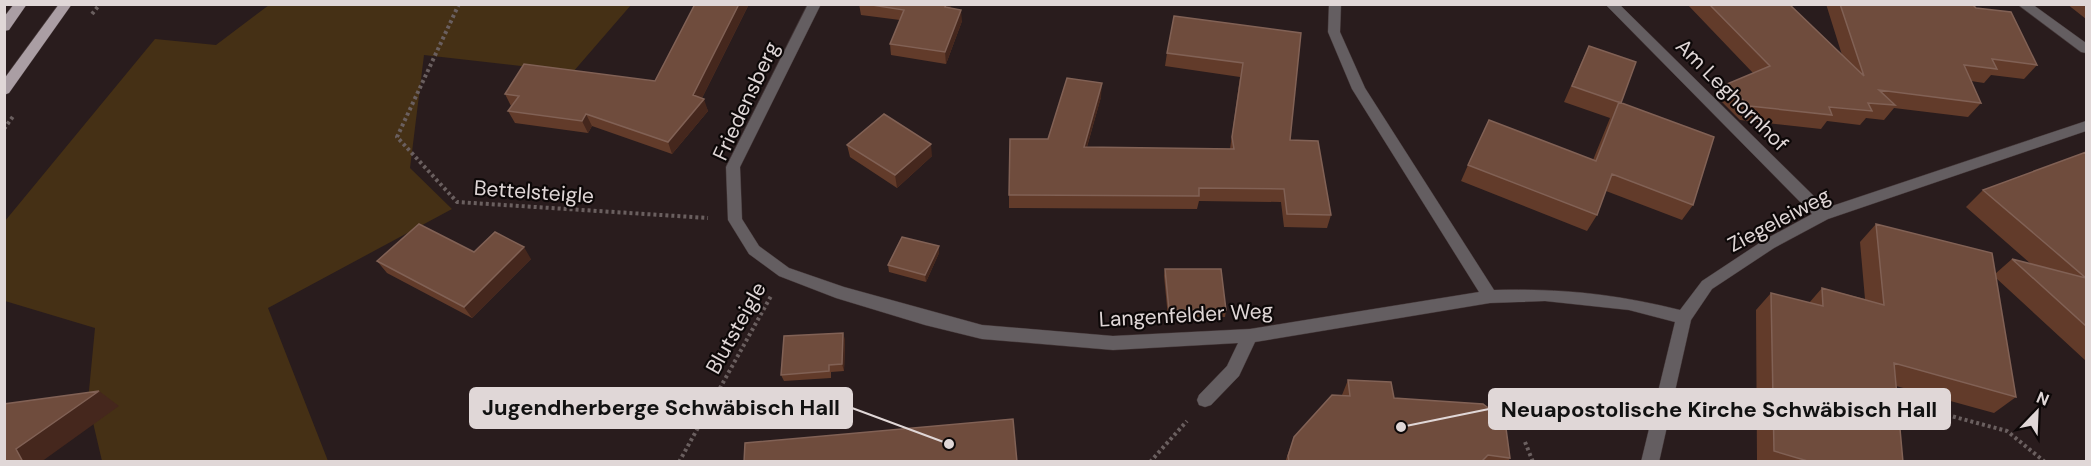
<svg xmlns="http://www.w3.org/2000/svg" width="2091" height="466" font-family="'DM Sans',sans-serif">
<rect width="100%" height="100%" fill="#291c1d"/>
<path fill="#453015" d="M 269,5 L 631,5 L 573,72 L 424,55 L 410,168 L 452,209 L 268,308 L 328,461 L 102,461 L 88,401 L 95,328 L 5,301 L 5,221 L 155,39 L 216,45 Z"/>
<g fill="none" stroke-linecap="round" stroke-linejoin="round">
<g stroke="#433637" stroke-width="1">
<path id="minor" d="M 808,4 L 821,4 L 740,167 L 742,219 L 759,246 L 789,268 L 844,287 L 982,325 L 1113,336 L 1250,329 L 1479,292 L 1352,89 L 1328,32 L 1329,4 L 1341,4 L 1340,32 L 1365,88 L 1494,290 C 1560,288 1616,294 1680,310 L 1702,281 L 1764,240 L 1812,214 L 1605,4 L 1619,4 L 1826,208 L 2086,121 L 2086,131 L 1828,219 L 1774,248 L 1712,289 L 1691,320 L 1659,462 L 1641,462 L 1675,322 L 1629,310 L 1545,301 L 1490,303 L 1255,342 L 1239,376 L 1211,405 L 1205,407 L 1199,405 L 1197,400 L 1199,395 L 1227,366 L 1238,343 L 1113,350 L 982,339 L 925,325 L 836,298 L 779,276 L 749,254 L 728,220 L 726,167 Z
M 2017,4 L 2032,4 L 2086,43 L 2086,53 L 2081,52 Z"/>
</g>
<g stroke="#433637" stroke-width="1">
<path id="major" d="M 14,4 L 27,4 L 9,30 L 4,31 L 4,17 Z
M 59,4 L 72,4 L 9,93 L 4,95 L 4,79 Z"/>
</g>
<path stroke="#6a5f5f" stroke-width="4" stroke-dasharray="3 3" stroke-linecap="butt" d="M 459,4 L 397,137 L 457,202 L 708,218
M 92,14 L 100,4
M 4,129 L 14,115
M 1895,401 L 2007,431 L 2045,462
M 1525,442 L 1533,462
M 679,462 L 771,296
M 1150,462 L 1187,421"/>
<use href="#minor" fill="#645e61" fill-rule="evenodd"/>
<use href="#major" fill="#aa9ea4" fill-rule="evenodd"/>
</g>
<path fill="#623b2a" d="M 749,4 L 702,98 L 708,111 L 672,154 L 592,126 L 588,133 L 515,123 L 508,111 L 511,106 L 505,94 L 655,81 Z
M 859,4 L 951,4 L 950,8 L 962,21 L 946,64 L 891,55 L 890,44 L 900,20 L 861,15 Z
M 1687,4 L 1789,4 L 1842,55 L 1826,4 L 1972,4 L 2037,65 L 2024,79 L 1991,75 L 1984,83 L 1971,81 L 1981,103 L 1968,117 L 1894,108 L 1884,120 L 1866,118 L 1860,125 L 1827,121 L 1821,129 L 1740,120 L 1718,98 L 1727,84 L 1753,73 Z
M 2067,4 L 2086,4 L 2086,19 Z
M 1301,33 L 1290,140 L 1331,215 L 1327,228 L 1284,227 L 1281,202 L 1199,201 L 1197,209 L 1009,208 L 1009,195 L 1101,97 L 1087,147 L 1230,149 L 1240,77 L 1165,66 L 1167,53 Z
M 1589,46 L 1621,103 L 1693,205 L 1682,220 L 1606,191 L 1597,215 L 1587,231 L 1461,181 L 1468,165 L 1593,160 L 1610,118 L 1564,102 L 1581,63 Z
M 847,145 L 932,156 L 897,188 L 850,157 Z
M 2086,152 L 2086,361 L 1996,278 L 2016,397 L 1994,413 L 1896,386 L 1903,462 L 1757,462 L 1756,310 L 1771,293 L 1809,303 L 1822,288 L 1865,299 L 1860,242 L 1876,224 L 1995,274 L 2012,259 L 2031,264 L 1966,207 L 1983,190 Z
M 474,252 L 531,259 L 472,318 L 387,273 L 377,261 Z
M 939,253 L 926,282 L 889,272 L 888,265 Z
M 1165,269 L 1226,310 L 1225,317 L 1168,317 L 1164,276 Z
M 845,339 L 844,371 L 831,372 L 831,378 L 784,381 L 781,375 Z
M 1348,380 L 1394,398 L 1510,458 L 1508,462 L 1285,462 L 1294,437 L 1342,395 Z"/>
<path fill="#45271d" d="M 739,4 L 749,4 L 699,104 L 704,99 L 708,111 L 672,154 L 668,142 L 693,95 Z
M 946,4 L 951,4 L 946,19 L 945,7 Z
M 961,10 L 962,21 L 946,64 L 945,52 Z
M 1102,83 L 1101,97 L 1083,160 L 1084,147 Z
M 586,114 L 592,126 L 588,133 L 582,121 Z
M 931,144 L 932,156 L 897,188 L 895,175 Z
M 939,246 L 939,253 L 926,282 L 925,275 Z
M 524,247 L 531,259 L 472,318 L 464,307 Z
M 843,333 L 845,339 L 844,371 L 842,364 Z
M 99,391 L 119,406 L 41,462 L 23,462 L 16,449 Z"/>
<path fill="#6f4c3d" stroke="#816155" stroke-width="1.5" d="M 695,4 L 739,4 L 693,95 L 704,99 L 668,142 L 586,114 L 582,121 L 508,111 L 519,96 L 505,94 L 524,64 L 655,81 Z
M 866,4 L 946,4 L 945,7 L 961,10 L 945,52 L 890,44 L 904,10 Z
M 1709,4 L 1789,4 L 1864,76 L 1840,4 L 1972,4 L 1976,8 L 2011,12 L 2037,65 L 1992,59 L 1997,69 L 1964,65 L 1981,103 L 1879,90 L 1895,105 L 1868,103 L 1872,111 L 1829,107 L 1832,115 L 1749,106 L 1727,84 L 1770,66 Z
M 1174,16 L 1301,33 L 1290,140 L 1318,141 L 1331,215 L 1287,214 L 1284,189 L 1199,188 L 1199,196 L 1009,195 L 1010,139 L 1048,139 L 1067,78 L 1102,83 L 1084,147 L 1234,149 L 1232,137 L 1243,63 L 1167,53 Z
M 1589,46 L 1636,62 L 1621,103 L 1572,86 Z
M 1619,102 L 1714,137 L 1693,205 L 1612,174 L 1597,215 L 1468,165 L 1489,120 L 1596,161 Z
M 884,114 L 931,144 L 895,175 L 847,145 Z
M 2086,152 L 2086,278 L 1983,190 Z
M 419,224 L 474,252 L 495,232 L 524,247 L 464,307 L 377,261 Z
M 1876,224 L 1992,253 L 2016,397 L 1894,363 L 1903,462 L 1811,462 L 1774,451 L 1771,293 L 1823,306 L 1822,288 L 1884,305 Z
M 902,237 L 939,246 L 925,275 L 888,265 Z
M 2012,259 L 2086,278 L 2086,326 Z
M 1165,269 L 1221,269 L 1226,310 L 1169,310 Z
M 843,333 L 842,364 L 829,365 L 829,371 L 781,375 L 784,336 Z
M 1348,380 L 1391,382 L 1394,398 L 1483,404 L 1505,421 L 1510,458 L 1488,455 L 1481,462 L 1289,462 L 1288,456 L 1294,437 L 1332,395 L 1350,396 Z
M 99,391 L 16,449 L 23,462 L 4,462 L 4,404 Z
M 1013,419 L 1017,462 L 744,462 L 745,443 Z"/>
<g text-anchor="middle" stroke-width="4.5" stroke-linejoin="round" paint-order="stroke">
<g font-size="21" fill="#e0d7d7" stroke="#0d0808">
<text transform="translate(1732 95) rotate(45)" y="7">Am Leghornhof</text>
<text transform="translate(746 101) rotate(-65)" y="7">Friedensberg</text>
<text transform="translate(534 192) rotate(4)" y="7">Bettelsteigle</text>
<text transform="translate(1779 220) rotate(-28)" y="7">Ziegeleiweg</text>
<text transform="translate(1186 315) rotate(-3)" y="7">Langenfelder Weg</text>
<text transform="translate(736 328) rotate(-61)" y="7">Blutsteigle</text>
</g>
</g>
<path fill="none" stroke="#e0d7d7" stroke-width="2" d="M949 444L852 408M1401 427L1489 409"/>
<g fill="#e0d7d7" stroke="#0d0808" stroke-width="2">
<circle cx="949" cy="444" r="6"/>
<circle cx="1401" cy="427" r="6"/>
</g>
<g fill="#e0d7d7" stroke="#e0d7d7" stroke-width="2">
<rect x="470" y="388" width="382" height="40" rx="6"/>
<rect x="1489" y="389" width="461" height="40" rx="6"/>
</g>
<g font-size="22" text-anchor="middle" font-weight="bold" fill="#111">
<text x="661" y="415">Jugendherberge Schwäbisch Hall</text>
<text x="1719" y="417">Neuapostolische Kirche Schwäbisch Hall</text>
</g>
<rect width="2091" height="466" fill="none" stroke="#e0d7d7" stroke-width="12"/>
<g transform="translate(2037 412) rotate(23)" stroke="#0d0808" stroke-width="4.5" paint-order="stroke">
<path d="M0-4.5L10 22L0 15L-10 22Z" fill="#e0d7d7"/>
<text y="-9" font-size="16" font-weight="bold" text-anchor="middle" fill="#e0d7d7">N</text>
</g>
</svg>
